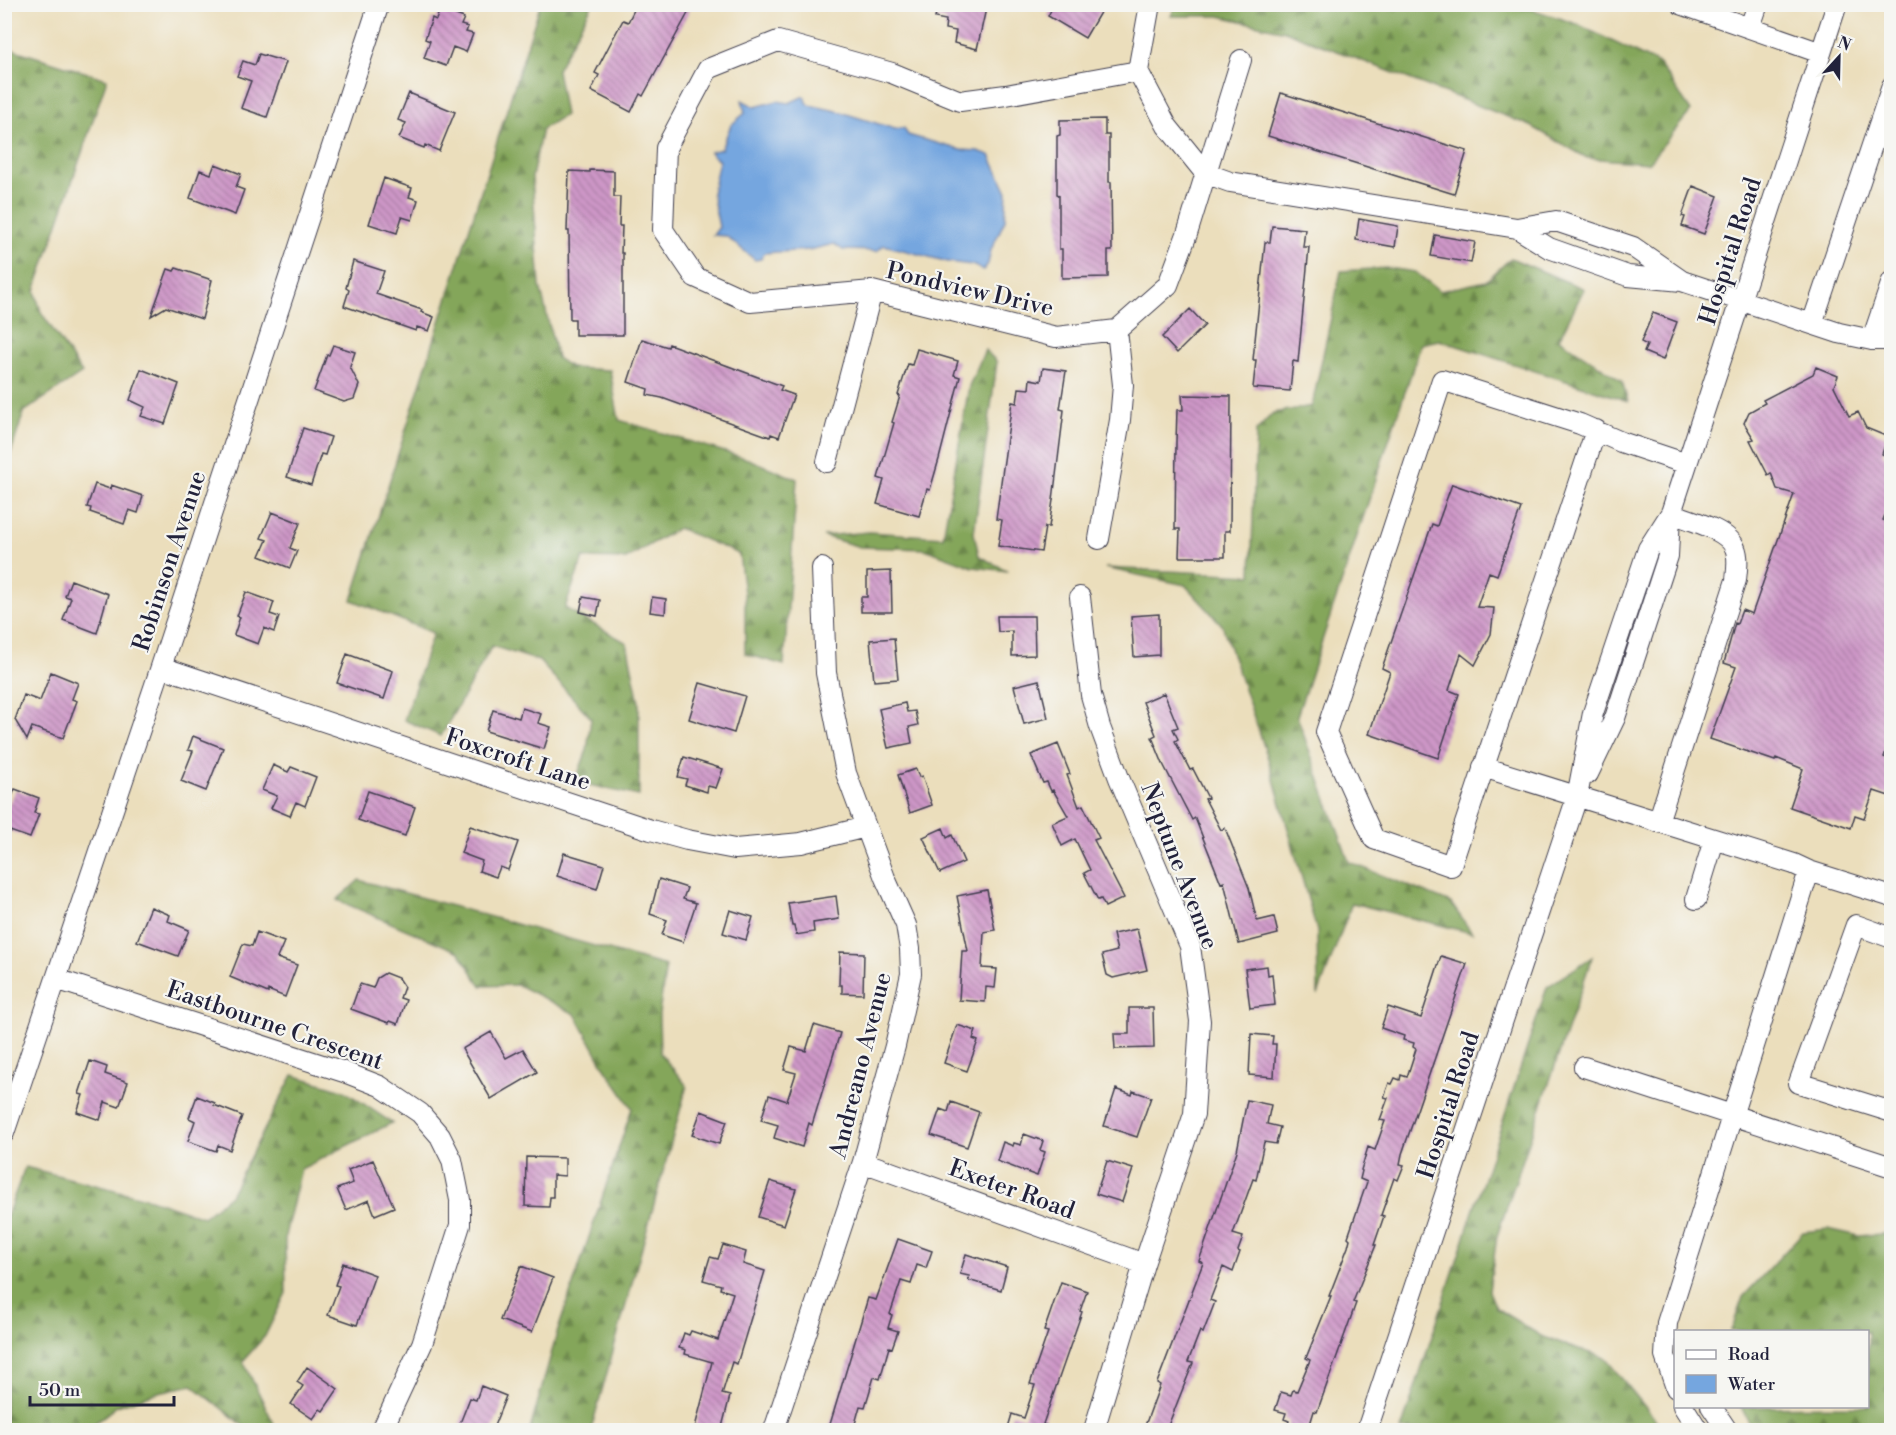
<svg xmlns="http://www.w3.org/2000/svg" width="1896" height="1435" font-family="'Libre Bodoni',serif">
<defs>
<pattern id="forest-firs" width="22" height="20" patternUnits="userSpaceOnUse" patternTransform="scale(1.5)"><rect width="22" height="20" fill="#84a65a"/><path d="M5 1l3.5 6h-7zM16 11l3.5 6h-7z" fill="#6c874c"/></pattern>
<pattern id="building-back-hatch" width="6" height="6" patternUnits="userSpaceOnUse" patternTransform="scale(1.5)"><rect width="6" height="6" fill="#ce97c7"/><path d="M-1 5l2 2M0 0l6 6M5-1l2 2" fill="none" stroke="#a77ba3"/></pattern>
</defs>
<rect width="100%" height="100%" fill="#f6f6f2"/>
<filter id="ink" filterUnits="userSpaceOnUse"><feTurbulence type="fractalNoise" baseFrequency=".0167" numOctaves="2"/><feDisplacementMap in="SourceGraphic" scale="12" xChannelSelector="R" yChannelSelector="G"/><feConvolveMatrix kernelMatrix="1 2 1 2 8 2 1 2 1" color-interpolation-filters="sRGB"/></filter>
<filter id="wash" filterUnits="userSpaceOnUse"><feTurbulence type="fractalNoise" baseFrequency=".008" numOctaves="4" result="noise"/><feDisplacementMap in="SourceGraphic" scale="24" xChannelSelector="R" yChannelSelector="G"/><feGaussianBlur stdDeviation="1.35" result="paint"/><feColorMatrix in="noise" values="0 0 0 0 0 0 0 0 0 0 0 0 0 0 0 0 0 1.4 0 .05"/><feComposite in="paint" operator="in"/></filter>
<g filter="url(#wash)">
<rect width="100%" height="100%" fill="#ebdebc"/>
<path fill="url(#forest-firs)" stroke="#53644a" stroke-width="1.5" d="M 1176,4 L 1525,5 L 1528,8 L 1577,24 L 1659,64 L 1691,111 L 1648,163 L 1587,158 L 1531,126 L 1285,31 L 1219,16 L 1171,16 Z
M 540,5 L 592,5 L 557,70 L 565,115 L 542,129 L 532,177 L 540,286 L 557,358 L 572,368 L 610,370 L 619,420 L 748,459 L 797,479 L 784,665 L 745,654 L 745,601 L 739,554 L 678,528 L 626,559 L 583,558 L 565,608 L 627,643 L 639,702 L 639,796 L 575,782 L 587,750 L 591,718 L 539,661 L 492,646 L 441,736 L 404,720 L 433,633 L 352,600 Z
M 5,47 L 107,79 L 35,291 L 41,312 L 82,373 L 24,412 L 5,471 Z
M 1511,258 L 1584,289 L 1559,339 L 1622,381 L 1628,401 L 1439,340 L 1421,344 L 1297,716 L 1349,862 L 1451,903 L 1472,933 L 1352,903 L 1318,995 L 1317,931 L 1267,755 L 1222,625 L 1185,585 L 1105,568 L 1251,575 L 1256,431 L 1273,413 L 1312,406 L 1341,271 L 1388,268 L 1415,272 L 1440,291 L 1486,281 Z
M 985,350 L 997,362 L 974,533 L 979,556 L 1008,571 L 973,567 L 925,549 L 860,547 L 823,536 L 869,532 L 943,537 L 969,386 Z
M 359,880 L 666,966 L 659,1014 L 660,1053 L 687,1086 L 591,1430 L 530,1430 L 557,1333 L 632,1108 L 605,1068 L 575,1014 L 518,985 L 481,986 L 459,952 L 337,900 Z
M 1592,957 L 1497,1236 L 1489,1291 L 1496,1308 L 1541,1336 L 1605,1358 L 1664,1430 L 1401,1430 L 1547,987 Z
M 293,1075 L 343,1090 L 392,1123 L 301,1169 L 285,1236 L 286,1293 L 265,1336 L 243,1361 L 277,1430 L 249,1430 L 192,1385 L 159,1392 L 117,1406 L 86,1430 L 5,1430 L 5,1221 L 25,1167 L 150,1199 L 203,1217 L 230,1195 Z
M 1828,1229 L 1859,1236 L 1891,1233 L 1891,1416 L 1866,1430 L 1753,1430 L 1741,1407 L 1868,1406 L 1868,1332 L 1731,1331 L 1743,1297 L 1803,1232 Z"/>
<path fill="#75a6df" stroke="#4c648d" stroke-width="1.5" d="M 804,96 L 809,105 L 837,111 L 895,129 L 904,128 L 908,135 L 961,150 L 978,151 L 990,155 L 1007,192 L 1005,220 L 991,250 L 988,264 L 983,270 L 972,265 L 948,262 L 884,245 L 877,251 L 843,250 L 834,244 L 809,250 L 764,253 L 761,259 L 755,260 L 726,236 L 713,235 L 719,227 L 712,193 L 719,161 L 710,152 L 721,149 L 731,125 L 745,113 L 742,100 L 755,107 L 777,101 L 789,103 Z"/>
<g id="blocks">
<path fill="url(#building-back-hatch)" d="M 637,4 L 693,4 L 643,96 L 640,94 L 631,112 L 591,91 L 599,75 L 595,73 L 610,44 L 623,20 L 628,22 Z
M 938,4 L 987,4 L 977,49 L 954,43 L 956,31 L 945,29 L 946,20 L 935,18 Z
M 1054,4 L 1105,4 L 1085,38 L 1048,16 Z
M 440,9 L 464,18 L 461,25 L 468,27 L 466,32 L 473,34 L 466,52 L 453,47 L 446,66 L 424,58 L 430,41 L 425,39 L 432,18 L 436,20 Z
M 259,54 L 286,62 L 267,117 L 241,108 L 251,81 L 237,76 L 243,61 L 255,65 Z
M 409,93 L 455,112 L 439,151 L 425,145 L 424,148 L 399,138 L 406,123 L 398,120 Z
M 1281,93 L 1467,151 L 1454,194 L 1268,136 Z
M 1105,119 L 1105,135 L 1109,135 L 1109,182 L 1111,182 L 1112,251 L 1108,251 L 1108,277 L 1062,278 L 1062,249 L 1059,249 L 1059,195 L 1057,194 L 1057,136 L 1060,135 L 1060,120 Z
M 215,164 L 241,174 L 236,187 L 244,190 L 235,215 L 190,198 L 200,170 L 211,174 Z
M 590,170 L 614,171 L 614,197 L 620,197 L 619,226 L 622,226 L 621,253 L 623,253 L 623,335 L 575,335 L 575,319 L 570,319 L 569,231 L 567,231 L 569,171 L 590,172 Z
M 384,178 L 412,188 L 409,197 L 418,200 L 412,220 L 402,217 L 397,233 L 369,224 Z
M 1693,186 L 1718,196 L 1704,234 L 1682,226 L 1685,217 L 1682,216 Z
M 1359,219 L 1398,226 L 1395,247 L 1356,240 Z
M 1272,226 L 1305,229 L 1303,247 L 1309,247 L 1298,362 L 1293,361 L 1290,391 L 1253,388 L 1256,360 L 1253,360 L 1265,242 L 1270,242 Z
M 1435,235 L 1475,242 L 1471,263 L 1431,256 Z
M 353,261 L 384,271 L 376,294 L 422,310 L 421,312 L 434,317 L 429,331 L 417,327 L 416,331 L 344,306 L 349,290 L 346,288 Z
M 176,268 L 212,280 L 202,319 L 166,307 L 151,316 L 168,269 L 174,271 Z
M 1190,309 L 1205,325 L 1177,353 L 1162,337 Z
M 1653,313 L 1677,322 L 1663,360 L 1644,352 L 1647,345 L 1641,342 Z
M 642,339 L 668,347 L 669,344 L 782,386 L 780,390 L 794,395 L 779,437 L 771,434 L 770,437 L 662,398 L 647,395 L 648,389 L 628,382 Z
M 333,345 L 355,352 L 350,367 L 359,385 L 354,399 L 344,402 L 314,391 L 327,355 L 329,355 Z
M 917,349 L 958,361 L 954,375 L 960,377 L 939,459 L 930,490 L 927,489 L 919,516 L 877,504 L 884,480 L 878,478 L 894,423 L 892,422 L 900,396 L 898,395 L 908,364 L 912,365 Z
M 1816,367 L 1838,376 L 1834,386 L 1849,416 L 1858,412 L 1866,428 L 1888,437 L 1882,454 L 1890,458 L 1886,468 L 1892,471 L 1892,496 L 1883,520 L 1892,523 L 1892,734 L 1884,757 L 1892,760 L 1892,797 L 1874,791 L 1864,818 L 1855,815 L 1851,828 L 1790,807 L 1803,769 L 1776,758 L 1775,761 L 1710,739 L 1736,667 L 1724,663 L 1735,623 L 1737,624 L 1742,610 L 1752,614 L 1794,494 L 1777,489 L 1771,473 L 1768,475 L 1750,440 L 1754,439 L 1744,423 L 1749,412 L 1765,403 L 1763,400 L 1813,374 Z
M 1043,368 L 1066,371 L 1060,409 L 1064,410 L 1053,500 L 1049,527 L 1045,527 L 1041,552 L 998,546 L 1002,520 L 996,519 L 1012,402 L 1017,403 L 1019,388 L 1029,389 L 1030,379 L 1041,381 Z
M 141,369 L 179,384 L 165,424 L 141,416 L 145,407 L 130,400 Z
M 1182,395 L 1231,396 L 1230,531 L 1225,531 L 1225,557 L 1179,557 L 1180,529 L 1175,529 L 1176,442 L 1177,410 L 1183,410 Z
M 303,428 L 331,437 L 325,455 L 321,454 L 311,485 L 287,477 Z
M 95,484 L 110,489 L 111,485 L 143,496 L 138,513 L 129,510 L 124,524 L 90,512 L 91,508 L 87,507 Z
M 1452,484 L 1521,508 L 1497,575 L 1489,572 L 1477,607 L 1494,608 L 1491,634 L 1475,665 L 1461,654 L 1449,690 L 1459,694 L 1438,758 L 1369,734 L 1390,672 L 1382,668 L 1432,524 L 1437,526 Z
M 272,512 L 300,523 L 290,548 L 297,551 L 290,568 L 260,556 L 267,540 L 261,538 Z
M 891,571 L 892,612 L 861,612 L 861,597 L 867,597 L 867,572 Z
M 71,580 L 108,594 L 97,633 L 63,620 L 71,598 L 65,596 Z
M 246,592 L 274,602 L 270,614 L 279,617 L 274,632 L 264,628 L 258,644 L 234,635 L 240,617 L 237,616 Z
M 583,597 L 600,600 L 597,616 L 580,612 Z
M 652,597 L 666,599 L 665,614 L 650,612 Z
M 1159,614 L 1159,655 L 1134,657 L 1131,616 Z
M 997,616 L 1034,616 L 1035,655 L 1012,656 L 1012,631 L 998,632 Z
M 894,638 L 898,679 L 874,681 L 870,640 Z
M 347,654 L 393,671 L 384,699 L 337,683 Z
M 51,672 L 78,683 L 72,699 L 77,701 L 63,738 L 32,727 L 27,740 L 15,720 L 24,695 L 40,701 Z
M 1039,680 L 1048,718 L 1024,724 L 1014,686 Z
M 700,683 L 745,696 L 734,733 L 689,719 Z
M 1164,693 L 1178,727 L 1173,729 L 1178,739 L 1175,741 L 1190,770 L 1193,769 L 1208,798 L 1205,799 L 1221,830 L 1225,828 L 1249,888 L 1257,921 L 1274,917 L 1278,934 L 1239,944 L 1224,882 L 1221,883 L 1195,818 L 1192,820 L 1163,764 L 1152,737 L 1156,735 L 1143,702 Z
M 905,703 L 907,712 L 915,711 L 918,725 L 909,727 L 912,743 L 888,748 L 879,709 Z
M 522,708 L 541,714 L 538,723 L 551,727 L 544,749 L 486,731 L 493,710 L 519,718 Z
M 193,736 L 223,748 L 206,791 L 181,781 L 193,751 L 188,750 Z
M 1058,744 L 1070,774 L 1067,775 L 1079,807 L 1083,805 L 1099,838 L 1094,840 L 1124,898 L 1105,907 L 1101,899 L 1098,900 L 1084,873 L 1090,870 L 1075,839 L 1062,846 L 1052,823 L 1068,816 L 1053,790 L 1051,791 L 1047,782 L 1043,783 L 1031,755 Z
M 684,757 L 723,769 L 716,788 L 708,786 L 707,792 L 685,785 L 687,779 L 678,777 Z
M 273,765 L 288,772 L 291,767 L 316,777 L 305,806 L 296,802 L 290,816 L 271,808 L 277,796 L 262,790 Z
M 916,769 L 919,777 L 922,776 L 932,805 L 910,813 L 898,775 Z
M 15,789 L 39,798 L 34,813 L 39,814 L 30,838 L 4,829 L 4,816 Z
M 368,791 L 415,807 L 405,836 L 358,820 Z
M 470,826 L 518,842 L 508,870 L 500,867 L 496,877 L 479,871 L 482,861 L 461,853 Z
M 943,828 L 947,838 L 952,835 L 964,862 L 940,873 L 923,837 Z
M 564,853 L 604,865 L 597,889 L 557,876 Z
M 659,879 L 687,888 L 683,899 L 696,903 L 683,942 L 662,935 L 667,920 L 650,914 Z
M 987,890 L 995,930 L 984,932 L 982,968 L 997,969 L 995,988 L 986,987 L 985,1002 L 959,1000 L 962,951 L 968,951 L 957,896 Z
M 836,896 L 839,919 L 813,923 L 814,932 L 796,935 L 794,926 L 792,926 L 788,903 Z
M 151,907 L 170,915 L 168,921 L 189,930 L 178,956 L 137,941 Z
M 730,910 L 753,917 L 746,940 L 723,933 Z
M 1137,929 L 1147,970 L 1113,978 L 1107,975 L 1102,955 L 1117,951 L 1113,934 Z
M 257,932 L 284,942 L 277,958 L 297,965 L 285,997 L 268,990 L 268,993 L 230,977 L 243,944 L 252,946 Z
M 840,952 L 864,953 L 863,994 L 842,993 L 842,985 L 839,985 Z
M 1441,956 L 1467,964 L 1402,1154 L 1400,1164 L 1404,1165 L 1398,1180 L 1394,1178 L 1381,1215 L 1384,1216 L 1374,1245 L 1376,1245 L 1353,1302 L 1356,1303 L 1317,1412 L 1314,1411 L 1308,1431 L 1286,1431 L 1289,1421 L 1284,1419 L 1286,1413 L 1275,1410 L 1281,1392 L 1291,1395 L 1293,1390 L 1297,1391 L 1310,1360 L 1306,1358 L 1331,1296 L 1329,1296 L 1348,1247 L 1350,1239 L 1348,1237 L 1367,1182 L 1360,1179 L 1362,1171 L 1361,1170 L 1368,1147 L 1375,1150 L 1385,1121 L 1380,1120 L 1388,1098 L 1384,1097 L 1389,1083 L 1392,1084 L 1395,1078 L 1400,1080 L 1401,1075 L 1407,1077 L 1416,1049 L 1413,1047 L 1414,1043 L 1403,1040 L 1404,1036 L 1381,1028 L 1388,1007 L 1421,1018 Z
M 1267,966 L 1268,975 L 1272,974 L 1275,1005 L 1250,1008 L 1245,969 Z
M 385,973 L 398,978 L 404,987 L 400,998 L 406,1000 L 398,1024 L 390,1021 L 389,1023 L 351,1009 L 360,984 L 373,988 L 377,978 Z
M 1129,1008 L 1153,1008 L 1154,1048 L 1115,1049 L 1114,1034 L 1129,1034 Z
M 814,1025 L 840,1033 L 812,1125 L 809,1123 L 802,1147 L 774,1138 L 778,1125 L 761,1120 L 769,1095 L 787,1101 L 796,1073 L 784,1070 L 791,1047 L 806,1051 Z
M 957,1025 L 976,1031 L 973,1039 L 978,1041 L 967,1071 L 944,1063 Z
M 491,1032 L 506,1058 L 523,1049 L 537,1072 L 491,1099 L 462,1049 Z
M 1251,1034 L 1273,1036 L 1272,1044 L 1276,1044 L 1274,1077 L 1249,1075 Z
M 90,1061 L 107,1067 L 105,1074 L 128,1082 L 119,1107 L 105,1102 L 100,1120 L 77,1112 L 83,1095 L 79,1094 Z
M 1116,1089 L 1132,1095 L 1133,1091 L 1151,1097 L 1137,1137 L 1104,1126 Z
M 197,1096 L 215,1103 L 214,1105 L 242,1116 L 230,1150 L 218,1145 L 216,1151 L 188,1141 L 195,1121 L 189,1118 Z
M 1247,1100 L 1271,1105 L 1267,1124 L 1280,1127 L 1276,1144 L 1264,1142 L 1256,1180 L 1253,1179 L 1233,1234 L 1243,1237 L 1238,1251 L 1240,1252 L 1233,1272 L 1223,1267 L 1210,1300 L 1215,1302 L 1203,1333 L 1200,1331 L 1188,1362 L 1193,1363 L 1166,1431 L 1143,1431 L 1160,1385 L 1157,1383 L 1203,1263 L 1199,1261 L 1237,1151 Z
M 951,1102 L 979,1112 L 967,1147 L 931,1135 L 940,1109 L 948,1112 Z
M 701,1111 L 727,1121 L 719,1144 L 692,1135 Z
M 1024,1134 L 1043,1141 L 1040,1150 L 1045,1152 L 1037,1176 L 997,1161 L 1003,1142 L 1013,1146 L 1014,1143 L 1021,1145 Z
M 526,1157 L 565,1158 L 565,1176 L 553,1175 L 553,1197 L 550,1197 L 549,1207 L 525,1206 Z
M 373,1160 L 394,1207 L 375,1215 L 369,1200 L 346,1210 L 337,1189 L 353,1183 L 348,1170 Z
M 1107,1161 L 1133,1169 L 1122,1202 L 1096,1194 Z
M 770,1181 L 796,1189 L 784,1225 L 758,1217 Z
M 898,1239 L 932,1251 L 926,1268 L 917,1265 L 911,1284 L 901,1281 L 890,1314 L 892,1315 L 888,1328 L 898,1331 L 892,1348 L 889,1347 L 880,1379 L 874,1377 L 865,1407 L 860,1406 L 853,1431 L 828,1431 L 868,1298 L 876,1300 Z
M 723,1245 L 746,1252 L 743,1264 L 765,1271 L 737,1364 L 732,1362 L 722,1394 L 730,1396 L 721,1431 L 694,1431 L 712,1362 L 685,1354 L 686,1350 L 679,1348 L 684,1333 L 689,1335 L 691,1331 L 718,1340 L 733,1293 L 720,1289 L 721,1285 L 703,1280 L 710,1257 L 718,1259 Z
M 966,1254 L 1007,1267 L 1001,1290 L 968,1280 L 969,1276 L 960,1274 Z
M 343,1263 L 375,1275 L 357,1325 L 328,1315 L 339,1286 L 335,1285 Z
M 521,1266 L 553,1278 L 532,1332 L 500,1320 Z
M 1061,1282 L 1087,1291 L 1080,1311 L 1082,1312 L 1043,1424 L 1053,1428 L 1052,1431 L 1007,1431 L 1012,1414 L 1024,1418 L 1035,1385 L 1030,1384 L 1048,1332 L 1044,1331 Z
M 307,1367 L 338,1389 L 323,1411 L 320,1409 L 313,1419 L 291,1404 L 303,1386 L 297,1382 Z
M 481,1386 L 506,1396 L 492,1431 L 477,1431 L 460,1423 L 470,1398 L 476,1400 Z"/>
</g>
</g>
<g filter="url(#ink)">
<use href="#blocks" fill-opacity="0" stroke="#403e4e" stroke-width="1.5"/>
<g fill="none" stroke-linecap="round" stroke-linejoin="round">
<g stroke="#403e4e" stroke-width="22">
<path id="minor" d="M 1150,4 L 1138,71 L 1167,126 L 1205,173 L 1230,182 L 1517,228 L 1556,221 L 1633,247 L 1682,281
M 1681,4 L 1821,53
M 1750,27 L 1758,4
M 1138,71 L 1006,95 L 960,101 L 892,73 L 778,41 L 708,69 L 666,148 L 663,230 L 695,277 L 750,302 L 872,291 L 1056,337 L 1117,330 L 1168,285 L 1187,234 L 1241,60
M 1517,228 L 1549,248 L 1628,276 L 1682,281 L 1839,333 L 1872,340 L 1892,340
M 1812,324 L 1892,86
M 1872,340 L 1892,281
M 1596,430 L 1451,866 L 1374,839 L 1326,732 L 1442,380 L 1580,424 L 1621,442 L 1687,464
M 827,462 L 872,291
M 1099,539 L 1120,420 L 1123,385 L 1117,330
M 1080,597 L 1091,695 L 1100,727 L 1119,778 L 1190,946 L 1200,1021 L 1194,1114 L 1144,1264 L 1094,1430
M 161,667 L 651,830 L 687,840 L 735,849 L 801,843 L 866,827
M 1483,767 L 1794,864 L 1809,871 L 1892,897
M 1588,774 L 1615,718 L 1668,556 L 1670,516
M 1658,822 L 1736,580 C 1737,570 1739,557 1735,548 C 1728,529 1688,520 1671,513
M 1696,899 L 1714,840
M 1892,938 L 1856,925 L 1799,1083 L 1892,1112
M 56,979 L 344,1072 L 380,1086 L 420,1113 L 440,1136 L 452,1160 L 460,1200 L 460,1225 L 422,1344 L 382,1430
M 1584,1067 L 1892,1167
M 4,1133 L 161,667 L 379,4
M 863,1162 L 1144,1264
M 1676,1388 L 1665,1356 L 1667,1323 L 1809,871
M 1683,1406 L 1698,1430
M 1711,1406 L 1727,1430
M 774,1430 L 863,1162 L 895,1046 L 911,974 L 910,949 L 906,925 L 885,878 L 846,773 L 826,673 L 822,568
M 1367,1430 L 1577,797 L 1593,713 L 1648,549 L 1671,513 L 1837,4"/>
</g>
<use href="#minor" stroke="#fff" stroke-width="20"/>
</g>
</g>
<g text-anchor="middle" stroke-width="4.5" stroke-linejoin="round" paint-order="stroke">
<g font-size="24" fill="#22223b" stroke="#f6f6f2">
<text transform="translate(1730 251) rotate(-72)" y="8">Hospital Road</text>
<text transform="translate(970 289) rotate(13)" y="8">Pondview Drive</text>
<text transform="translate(169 561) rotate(-72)" y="8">Robinson Avenue</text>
<text transform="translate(518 759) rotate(18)" y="8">Foxcroft Lane</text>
<text transform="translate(1180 866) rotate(69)" y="8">Neptune Avenue</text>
<text transform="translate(275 1025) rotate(19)" y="8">Eastbourne Crescent</text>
<text transform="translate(860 1065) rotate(-76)" y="8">Andreano Avenue</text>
<text transform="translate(1448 1105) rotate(-72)" y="8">Hospital Road</text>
<text transform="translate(1012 1189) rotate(20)" y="8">Exeter Road</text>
</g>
</g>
<rect width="1896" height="1435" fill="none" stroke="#f6f6f2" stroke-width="24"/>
<rect x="1674" y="1330" width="195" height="78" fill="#f6f6f2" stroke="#a1a1a9" stroke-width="1.5"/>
<rect x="1686" y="1350" width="30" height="9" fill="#ffffff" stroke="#a1a1a9" stroke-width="1.5"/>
<text x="1728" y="1360" font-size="18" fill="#22223b">Road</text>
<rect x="1686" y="1375" width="30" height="18" fill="#75a6df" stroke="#a1a1a9" stroke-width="1.5"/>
<text x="1728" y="1390" font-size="18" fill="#22223b">Water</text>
<g transform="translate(1839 57) rotate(22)" stroke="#f6f6f2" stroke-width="4.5" paint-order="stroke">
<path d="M0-4.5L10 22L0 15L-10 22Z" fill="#22223b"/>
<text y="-9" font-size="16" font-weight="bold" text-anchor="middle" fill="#22223b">N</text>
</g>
<path d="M30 1396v9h144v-9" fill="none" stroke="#22223b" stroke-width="3"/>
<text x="39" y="1396" font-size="18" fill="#22223b" stroke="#f6f6f2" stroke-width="4.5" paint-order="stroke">50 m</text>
</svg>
